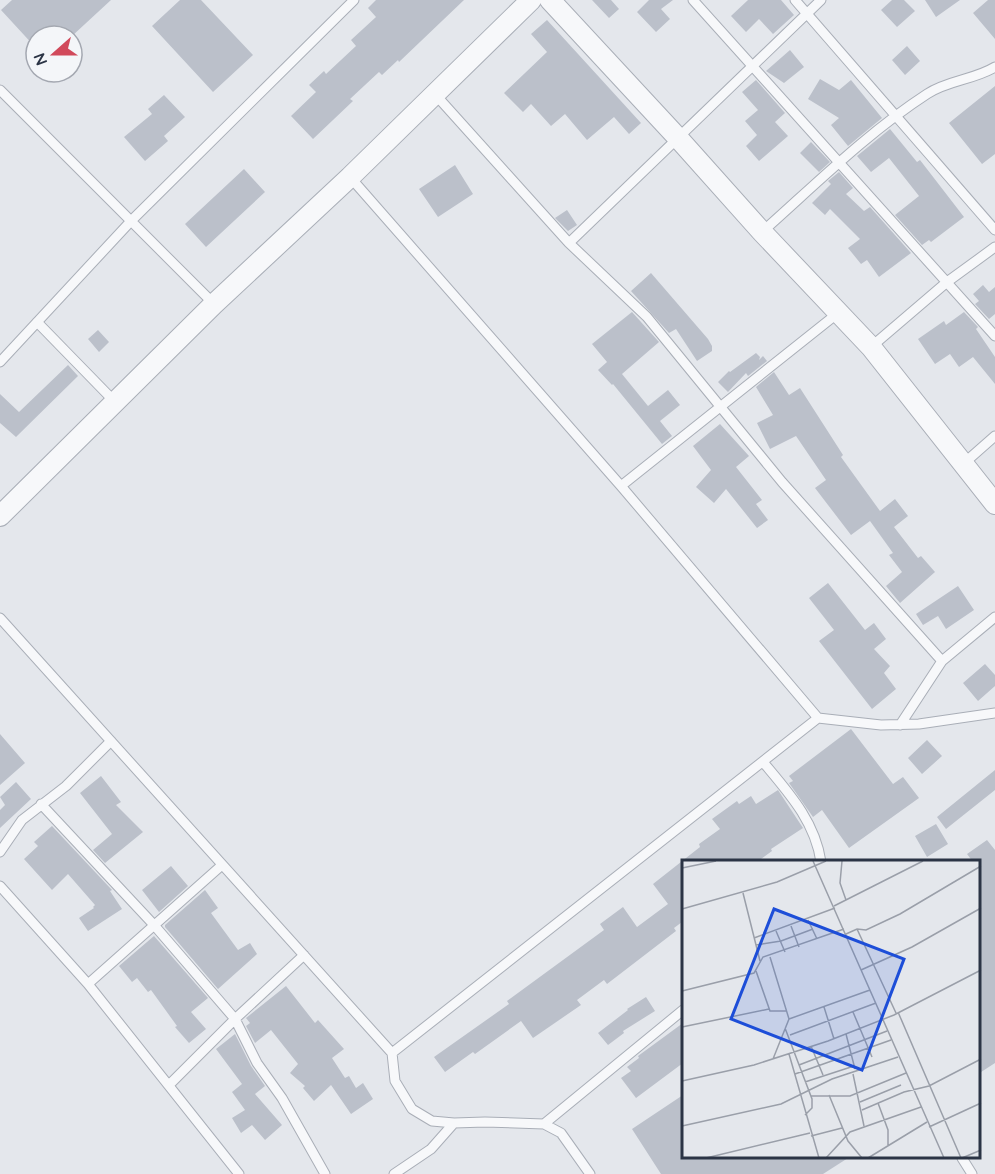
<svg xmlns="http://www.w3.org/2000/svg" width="995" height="1174" font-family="Quicksand,sans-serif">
<rect width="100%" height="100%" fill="#e4e7ec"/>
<path fill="#bbc0ca" d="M 12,0 L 111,0 L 72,36 L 36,36 L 36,48 L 1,10 Z
M 180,0 L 201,0 L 253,55 L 213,92 L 152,26 Z
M 376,0 L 464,0 L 399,62 L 398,60 L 382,75 L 379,72 L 350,99 L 353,101 L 313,139 L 291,116 L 316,92 L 309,85 L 324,71 L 326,74 L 356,46 L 351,40 L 376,17 L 368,8 Z
M 592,0 L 611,0 L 619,9 L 609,18 Z
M 649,0 L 673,0 L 661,9 L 670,19 L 656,32 L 637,12 Z
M 748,0 L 781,0 L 794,15 L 773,34 L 759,19 L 746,32 L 731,16 Z
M 892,0 L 904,0 L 915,11 L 897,27 L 881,10 Z
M 925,0 L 960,0 L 936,17 Z
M 988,0 L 995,0 L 995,39 L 973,13 Z
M 547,20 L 641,123 L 629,134 L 614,117 L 587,140 L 565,114 L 551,126 L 531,104 L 523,112 L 504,93 L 547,52 L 531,34 Z
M 907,46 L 920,61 L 905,75 L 892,60 Z
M 790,50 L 804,67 L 784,83 L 766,71 Z
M 820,79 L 839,90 L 851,80 L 882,118 L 848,146 L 831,125 L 839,118 L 808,99 Z
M 756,80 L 785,113 L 775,122 L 788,136 L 759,161 L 746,146 L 757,135 L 745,121 L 758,110 L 742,92 Z
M 995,86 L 995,154 L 982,164 L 949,123 Z
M 164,95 L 185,117 L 164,136 L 168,141 L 145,161 L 124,137 L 152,114 L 148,109 Z
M 890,129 L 917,162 L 920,160 L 964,217 L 931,242 L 929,240 L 922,245 L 895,215 L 919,196 L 889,158 L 871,172 L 857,156 Z
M 811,142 L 830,162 L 819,172 L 800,153 Z
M 455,165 L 473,194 L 438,217 L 419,189 Z
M 244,169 L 265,192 L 206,247 L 185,224 Z
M 839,172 L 853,188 L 846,194 L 864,211 L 870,207 L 911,253 L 879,277 L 867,260 L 861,264 L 848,248 L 860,239 L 830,209 L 825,215 L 812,203 L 831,184 L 828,181 Z
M 567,210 L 577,225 L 568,231 L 555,218 Z
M 651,273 L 708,339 L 712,346 L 712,351 L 697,361 L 676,329 L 669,333 L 631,291 Z
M 983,285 L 989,292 L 995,287 L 995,314 L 989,319 L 975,304 L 979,301 L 973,294 Z
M 632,312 L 659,342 L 622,374 L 648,406 L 668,390 L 680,405 L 660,421 L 672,436 L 662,444 L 613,384 L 612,385 L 598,370 L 607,362 L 592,344 Z
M 964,312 L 978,327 L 976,329 L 995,357 L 995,384 L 973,357 L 959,367 L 950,354 L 935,364 L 918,339 L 944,321 L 946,325 Z
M 98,330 L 109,342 L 99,352 L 88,339 Z
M 756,353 L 760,357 L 759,360 L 763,356 L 767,361 L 748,376 L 746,373 L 728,392 L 718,382 L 729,371 L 730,372 Z
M 68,365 L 78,376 L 16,437 L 0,423 L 0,394 L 19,412 Z
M 774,372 L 789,395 L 800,388 L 843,455 L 841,457 L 880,511 L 895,499 L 908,516 L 894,527 L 918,558 L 921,556 L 935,572 L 900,603 L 886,586 L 902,572 L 889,555 L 893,553 L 870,521 L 851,535 L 815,488 L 826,480 L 796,436 L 770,449 L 757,423 L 773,415 L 756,387 Z
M 720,424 L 749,456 L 736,467 L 762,500 L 756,504 L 768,520 L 757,528 L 726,489 L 714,503 L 696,487 L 711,470 L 693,446 Z
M 828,583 L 865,630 L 874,623 L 886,639 L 874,649 L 890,666 L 884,673 L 896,689 L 872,709 L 819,641 L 834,630 L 809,598 Z
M 958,586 L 974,610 L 946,629 L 938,616 L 923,625 L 916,614 Z
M 985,664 L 995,675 L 995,686 L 978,701 L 963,683 Z
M 851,729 L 893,784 L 903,777 L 919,798 L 849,848 L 822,810 L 813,817 L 789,783 L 793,781 L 789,776 Z
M 0,734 L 25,763 L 0,785 Z
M 927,740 L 942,756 L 922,774 L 908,758 Z
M 995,770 L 995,790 L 946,829 L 937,817 Z
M 101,776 L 121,802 L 116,805 L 143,832 L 105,863 L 93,850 L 112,834 L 80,793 Z
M 16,782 L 31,799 L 0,828 L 0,810 L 5,805 L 0,797 Z
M 778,790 L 803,828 L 771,849 L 772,851 L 757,862 L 683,862 L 683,923 L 682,922 L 674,928 L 676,931 L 607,984 L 604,980 L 577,1000 L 581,1005 L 533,1038 L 521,1021 L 475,1054 L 473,1052 L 445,1072 L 434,1057 L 509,1004 L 507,1001 L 604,930 L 600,924 L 623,907 L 637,927 L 668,904 L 653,884 L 700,847 L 699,844 L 720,829 L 712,819 L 737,801 L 739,804 L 751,796 L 756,804 Z
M 936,824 L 948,844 L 927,857 L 915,836 Z
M 52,826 L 112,890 L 110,891 L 122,909 L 88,931 L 79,918 L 94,908 L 93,907 L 95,905 L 68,874 L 52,890 L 24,859 L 38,846 L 34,842 Z
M 987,840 L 995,850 L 995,1063 L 978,1074 L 978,862 L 973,862 L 967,854 Z
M 171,866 L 188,886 L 159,912 L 142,890 Z
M 205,890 L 218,908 L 211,913 L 238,950 L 250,943 L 257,954 L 218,989 L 165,927 L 165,925 Z
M 154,936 L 208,998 L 191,1012 L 206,1029 L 189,1043 L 175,1027 L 177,1026 L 151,990 L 148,992 L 137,978 L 132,982 L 119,966 Z
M 286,986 L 315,1023 L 318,1020 L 344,1049 L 332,1058 L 345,1078 L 349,1076 L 356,1088 L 363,1083 L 373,1099 L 351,1114 L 331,1085 L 314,1101 L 303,1088 L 305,1086 L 290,1073 L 298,1064 L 271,1030 L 255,1043 L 246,1026 L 250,1023 L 246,1018 Z
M 646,997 L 655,1011 L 623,1031 L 624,1033 L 608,1045 L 598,1033 L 628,1010 L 627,1009 Z
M 683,1023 L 683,1063 L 636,1098 L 621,1078 L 631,1071 L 627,1067 L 639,1058 L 638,1056 Z
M 235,1034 L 251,1066 L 265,1086 L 255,1094 L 282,1125 L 265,1140 L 252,1125 L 241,1133 L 232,1118 L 245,1110 L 232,1092 L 242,1084 L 216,1049 Z
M 683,1095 L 683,1158 L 848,1158 L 823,1174 L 661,1174 L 632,1129 Z"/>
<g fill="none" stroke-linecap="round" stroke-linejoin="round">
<g stroke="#a9aeb7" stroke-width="11">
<path id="lane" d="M 693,0 L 995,336
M 795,0 L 995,230
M 0,90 L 214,304
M 434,93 L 569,243 L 647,317 L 782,482 L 942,661
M 350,177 L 621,486 L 818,718 L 881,725 L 919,724 L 995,713
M 762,232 C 815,185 867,133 927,94 C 948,80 974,80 995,67
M 569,243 L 821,0
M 37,322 L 115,402
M 871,347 L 947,282 L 995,247
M 0,362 L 131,221 L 354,0
M 962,465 L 995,436
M 621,486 L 838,313
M 0,618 L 392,1053 L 395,1081 L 412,1109 L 432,1121 L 454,1123 L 485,1122 L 544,1124 L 561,1133 L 590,1174
M 900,725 L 942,661 L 995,617
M 763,762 C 788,792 815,821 821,862
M 41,804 L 154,925 L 235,1019 L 257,1063 L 282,1098 L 325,1174
M 0,852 L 22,820 L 66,786 L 111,741
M 0,886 L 88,984 L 239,1174
M 88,984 L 222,865
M 392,1053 L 818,718
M 169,1085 L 235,1019 L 304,955
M 544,1124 L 683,1010
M 962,1158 L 972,1174
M 394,1174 L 431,1149 L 454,1123"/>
</g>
<g stroke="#a9aeb7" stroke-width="22">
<path id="street" d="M 550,0 L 678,138 L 762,232 L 871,347 L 995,504
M 0,516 L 214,304 L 350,177 L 531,0"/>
</g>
<use href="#lane" stroke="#f7f8fa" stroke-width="9"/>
<use href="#street" stroke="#f7f8fa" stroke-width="20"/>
</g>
<g transform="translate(682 860)">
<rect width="298" height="298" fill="#e4e7ec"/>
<path fill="none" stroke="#9a9fa9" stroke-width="1.5" d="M 131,1 L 262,298M 160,1 L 158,23 L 164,40M 0,8 L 34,1M 61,33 L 78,101M 152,46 L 241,1M 0,49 L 95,22 L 144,1M 126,60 L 135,79M 109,66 L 117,87M 175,69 L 214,153M 94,71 L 103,92M 164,74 L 175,69 L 184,70 L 218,54 L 299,6M 72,78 L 153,48M 74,85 L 99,81 L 131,69M 88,97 L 107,159 L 91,199M 179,110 L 230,87 L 299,48M 74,111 L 88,151 L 105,151M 0,131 L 72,113 L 81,97 L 162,69M 142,147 L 152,179M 171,152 L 190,197M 216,152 L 279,298M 107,159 L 188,130M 0,167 L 87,149M 103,168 L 130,239 L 130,248 L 123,255M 164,174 L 173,209M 108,175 L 194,143M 129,186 L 141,215M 107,194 L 137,298M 117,205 L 205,171M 113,214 L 209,180M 171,214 L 182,266M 0,221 L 72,205 L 146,181 L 212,155 L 299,110M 123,222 L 172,206M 147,235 L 166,281 L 180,298M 129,236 L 168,236 L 224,213M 178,242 L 219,225M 196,243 L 206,270 L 206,286M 180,250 L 222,232 L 247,226 L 299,199M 0,266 L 99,244 L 150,219 L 216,197M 247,267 L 299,243M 129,276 L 160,268M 24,298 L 128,273M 144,298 L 168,272 L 239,247M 186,298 L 245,262M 280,298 L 299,290"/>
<path fill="#1d4ed8" fill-opacity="0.15" stroke="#1d4ed8" stroke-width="3" d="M 92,49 L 222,99 L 180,210 L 49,159 Z"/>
<rect width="298" height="298" fill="none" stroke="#2b3445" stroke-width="3"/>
</g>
<g transform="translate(54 54) rotate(249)"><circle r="28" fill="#f4f6f9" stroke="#a4a8b1" stroke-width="1.5"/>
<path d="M0-4.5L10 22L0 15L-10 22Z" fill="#d1495b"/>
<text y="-9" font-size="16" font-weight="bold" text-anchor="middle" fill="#2b3445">N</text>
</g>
</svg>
